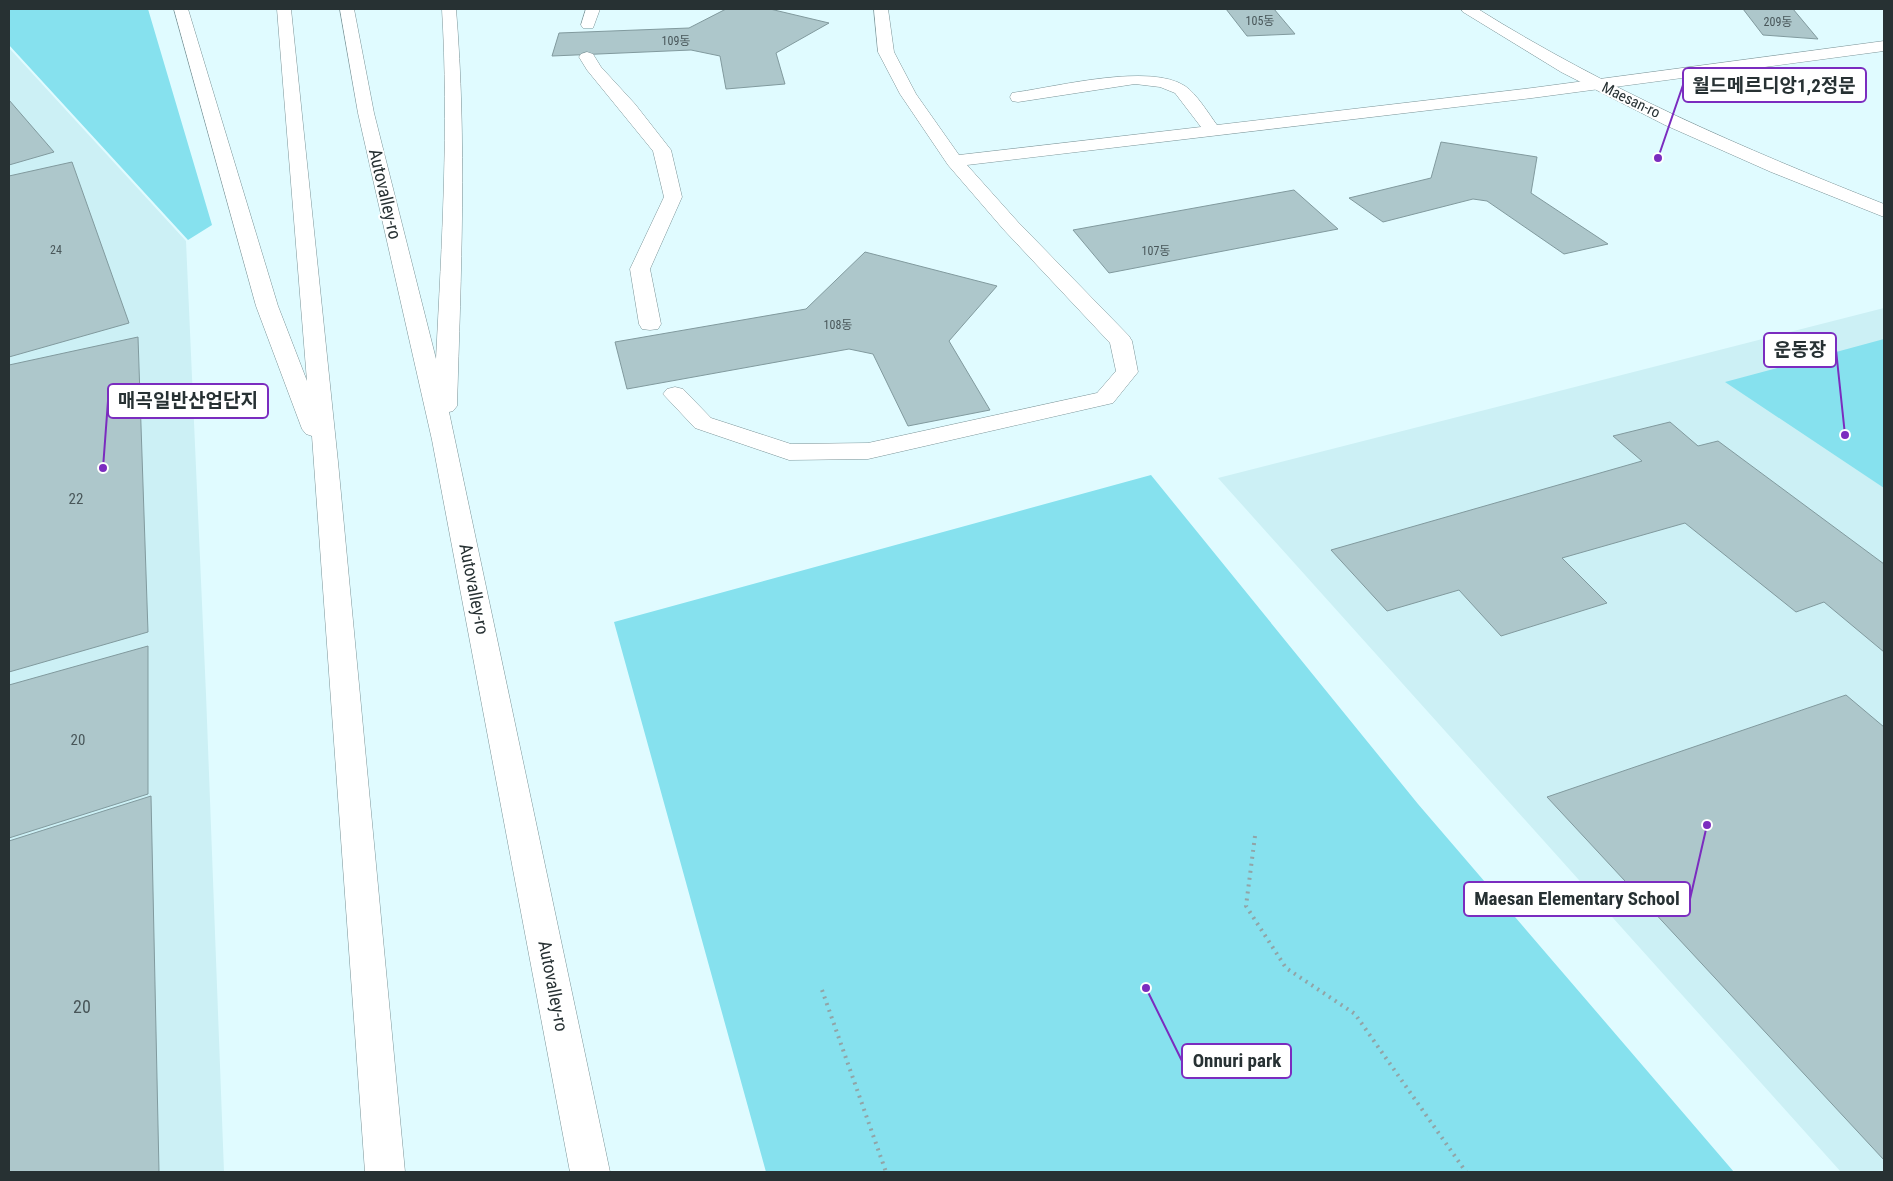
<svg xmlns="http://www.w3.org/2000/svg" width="1893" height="1181" font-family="'Roboto Condensed','Noto Sans KR',sans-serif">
<rect width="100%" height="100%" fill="#e0fbff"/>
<path fill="#ccf0f5" d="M 9,48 L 186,241 L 206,694 L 224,1172 L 9,1172 Z
M 1884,308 L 1884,1172 L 1841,1172 L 1218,478 Z"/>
<path fill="#86e1ee" d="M 9,9 L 148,9 L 212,225 L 188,240 L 9,45 Z
M 1884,339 L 1884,488 L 1725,382 Z
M 1151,475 L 1418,804 L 1734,1172 L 766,1172 L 614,622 Z"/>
<path fill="#adc7cb" stroke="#819a9e" d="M 726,9 L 770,9 L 829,23 L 776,53 L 785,84 L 726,89 L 720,56 L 691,50 L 552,56 L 559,33 L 689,28 Z
M 1226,9 L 1274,9 L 1295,34 L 1247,36 Z
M 1743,9 L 1793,9 L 1818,39 L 1763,35 Z
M 9,100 L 54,152 L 9,165 Z
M 1441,142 L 1537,157 L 1531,193 L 1608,244 L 1564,254 L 1487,201 L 1473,199 L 1383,222 L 1349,198 L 1431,178 Z
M 72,162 L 129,323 L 9,357 L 9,176 Z
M 1294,190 L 1338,229 L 1109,273 L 1073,230 Z
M 865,252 L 997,286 L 949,341 L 990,410 L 908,426 L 873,354 L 849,349 L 627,389 L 615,342 L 806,309 Z
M 138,337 L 148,632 L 9,672 L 9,365 Z
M 1670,422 L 1698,446 L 1718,441 L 1884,564 L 1884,652 L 1824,602 L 1796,612 L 1685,523 L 1562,558 L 1607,603 L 1501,636 L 1459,590 L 1387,611 L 1331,550 L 1642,461 L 1613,436 Z
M 148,646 L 148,794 L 9,838 L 9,685 Z
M 1846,695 L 1884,727 L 1884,1160 L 1547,797 Z
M 151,796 L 159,1172 L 9,1172 L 9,841 Z"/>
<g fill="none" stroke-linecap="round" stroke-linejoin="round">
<g stroke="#7b9498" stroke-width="1">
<path id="service" d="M 586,9 L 600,9 L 593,28 L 583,28 L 581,25 Z
M 874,9 L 888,9 L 894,52 L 916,94 L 959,155 L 1201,127 L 1175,93 L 1160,87 L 1135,84 L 1018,102 L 1012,101 L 1010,97 L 1012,93 L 1018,92 C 1060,86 1150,63 1185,86 C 1196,93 1209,114 1217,125 L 1532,88 L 1884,41 L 1884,51 L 1532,98 L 967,165 L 1018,222 L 1129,336 L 1132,341 L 1138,372 L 1113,403 L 868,459 L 789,460 L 695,428 L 663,394 L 667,389 L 675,387 L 683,389 L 711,418 L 791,444 L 868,443 L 1097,393 L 1116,371 L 1110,343 L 1004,230 L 948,165 L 900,94 L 878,52 Z
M 587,52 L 593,54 L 601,67 L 635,104 L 671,150 L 682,197 L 650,269 L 661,324 L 658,329 L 650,330 L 642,329 L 639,324 L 630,269 L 664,197 L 653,151 L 587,70 L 579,57 L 581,54 Z"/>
</g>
<g stroke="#7b9498" stroke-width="1">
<path id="tertiary" d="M 1461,9 L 1478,9 C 1606,89 1744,149 1884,204 L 1884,217 L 1771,172 L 1665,125 L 1561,72 L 1463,12 Z"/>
</g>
<g stroke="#7b9498" stroke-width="1">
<path id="trunk" d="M 174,9 L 188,9 L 278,306 L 307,381 L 277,9 L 291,9 L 338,462 L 405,1172 L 365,1172 L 312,436 L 306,434 L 302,429 L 256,306 Z
M 340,9 L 354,9 L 374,113 L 436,359 C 442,242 449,126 442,9 L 456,9 C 467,141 461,273 457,406 L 453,411 L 449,412 L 610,1172 L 570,1172 L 432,440 L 358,113 Z"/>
</g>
<path stroke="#91a4a7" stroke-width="4" stroke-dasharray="2 5" stroke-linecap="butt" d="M 1255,836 L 1246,906 L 1286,968 L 1355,1014 L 1466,1172
M 822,990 L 886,1172"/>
<use href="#service" fill="#fff" fill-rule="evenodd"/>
<use href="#tertiary" fill="#fff" fill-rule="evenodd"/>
<use href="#trunk" fill="#fff" fill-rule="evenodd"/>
</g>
<g text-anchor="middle" stroke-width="4" stroke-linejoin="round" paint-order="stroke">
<g font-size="12" fill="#485659">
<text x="1260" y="25">105동</text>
<text x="1778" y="26">209동</text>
<text x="676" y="45">109동</text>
<text x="56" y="254">24</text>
<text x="1156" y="255">107동</text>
<text x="838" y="329">108동</text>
</g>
<g font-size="15" fill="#273133" stroke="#fff">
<text transform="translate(1631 100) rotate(26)" y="5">Maesan-ro</text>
</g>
<g font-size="15" fill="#485659">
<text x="76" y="504">22</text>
<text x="78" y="745">20</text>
</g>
<g font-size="18" fill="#273133" stroke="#fff">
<text transform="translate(385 194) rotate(77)" y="6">Autovalley-ro</text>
<text transform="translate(474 589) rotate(79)" y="6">Autovalley-ro</text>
<text transform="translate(553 986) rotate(79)" y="6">Autovalley-ro</text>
</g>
<g font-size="18" fill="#485659">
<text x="82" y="1013">20</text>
</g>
</g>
<path fill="none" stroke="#7b2cbf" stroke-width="2" d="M1658 158L1683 85M1845 435L1836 350M103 468L108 401M1707 825L1690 899M1146 988L1182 1061"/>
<g fill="#7b2cbf" stroke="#fff" stroke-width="2">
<circle cx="1658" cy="158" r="5"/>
<circle cx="1845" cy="435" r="5"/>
<circle cx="103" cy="468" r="5"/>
<circle cx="1707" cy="825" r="5"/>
<circle cx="1146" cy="988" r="5"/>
</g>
<g fill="#fff" stroke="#7b2cbf" stroke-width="2">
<rect x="1683" y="68" width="183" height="34" rx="5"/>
<rect x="1764" y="333" width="72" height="34" rx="5"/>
<rect x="108" y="384" width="160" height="34" rx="5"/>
<rect x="1464" y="882" width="226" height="34" rx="5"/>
<rect x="1182" y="1044" width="109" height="34" rx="5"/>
</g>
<g font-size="19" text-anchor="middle" font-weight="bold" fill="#273133">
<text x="1774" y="92">월드메르디앙1,2정문</text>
<text x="1800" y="356">운동장</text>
<text x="188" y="407">매곡일반산업단지</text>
<text x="1577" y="905">Maesan Elementary School</text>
<text x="1237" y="1067">Onnuri park</text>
</g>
<rect width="1893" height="1181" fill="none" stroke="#273133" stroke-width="20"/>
</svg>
